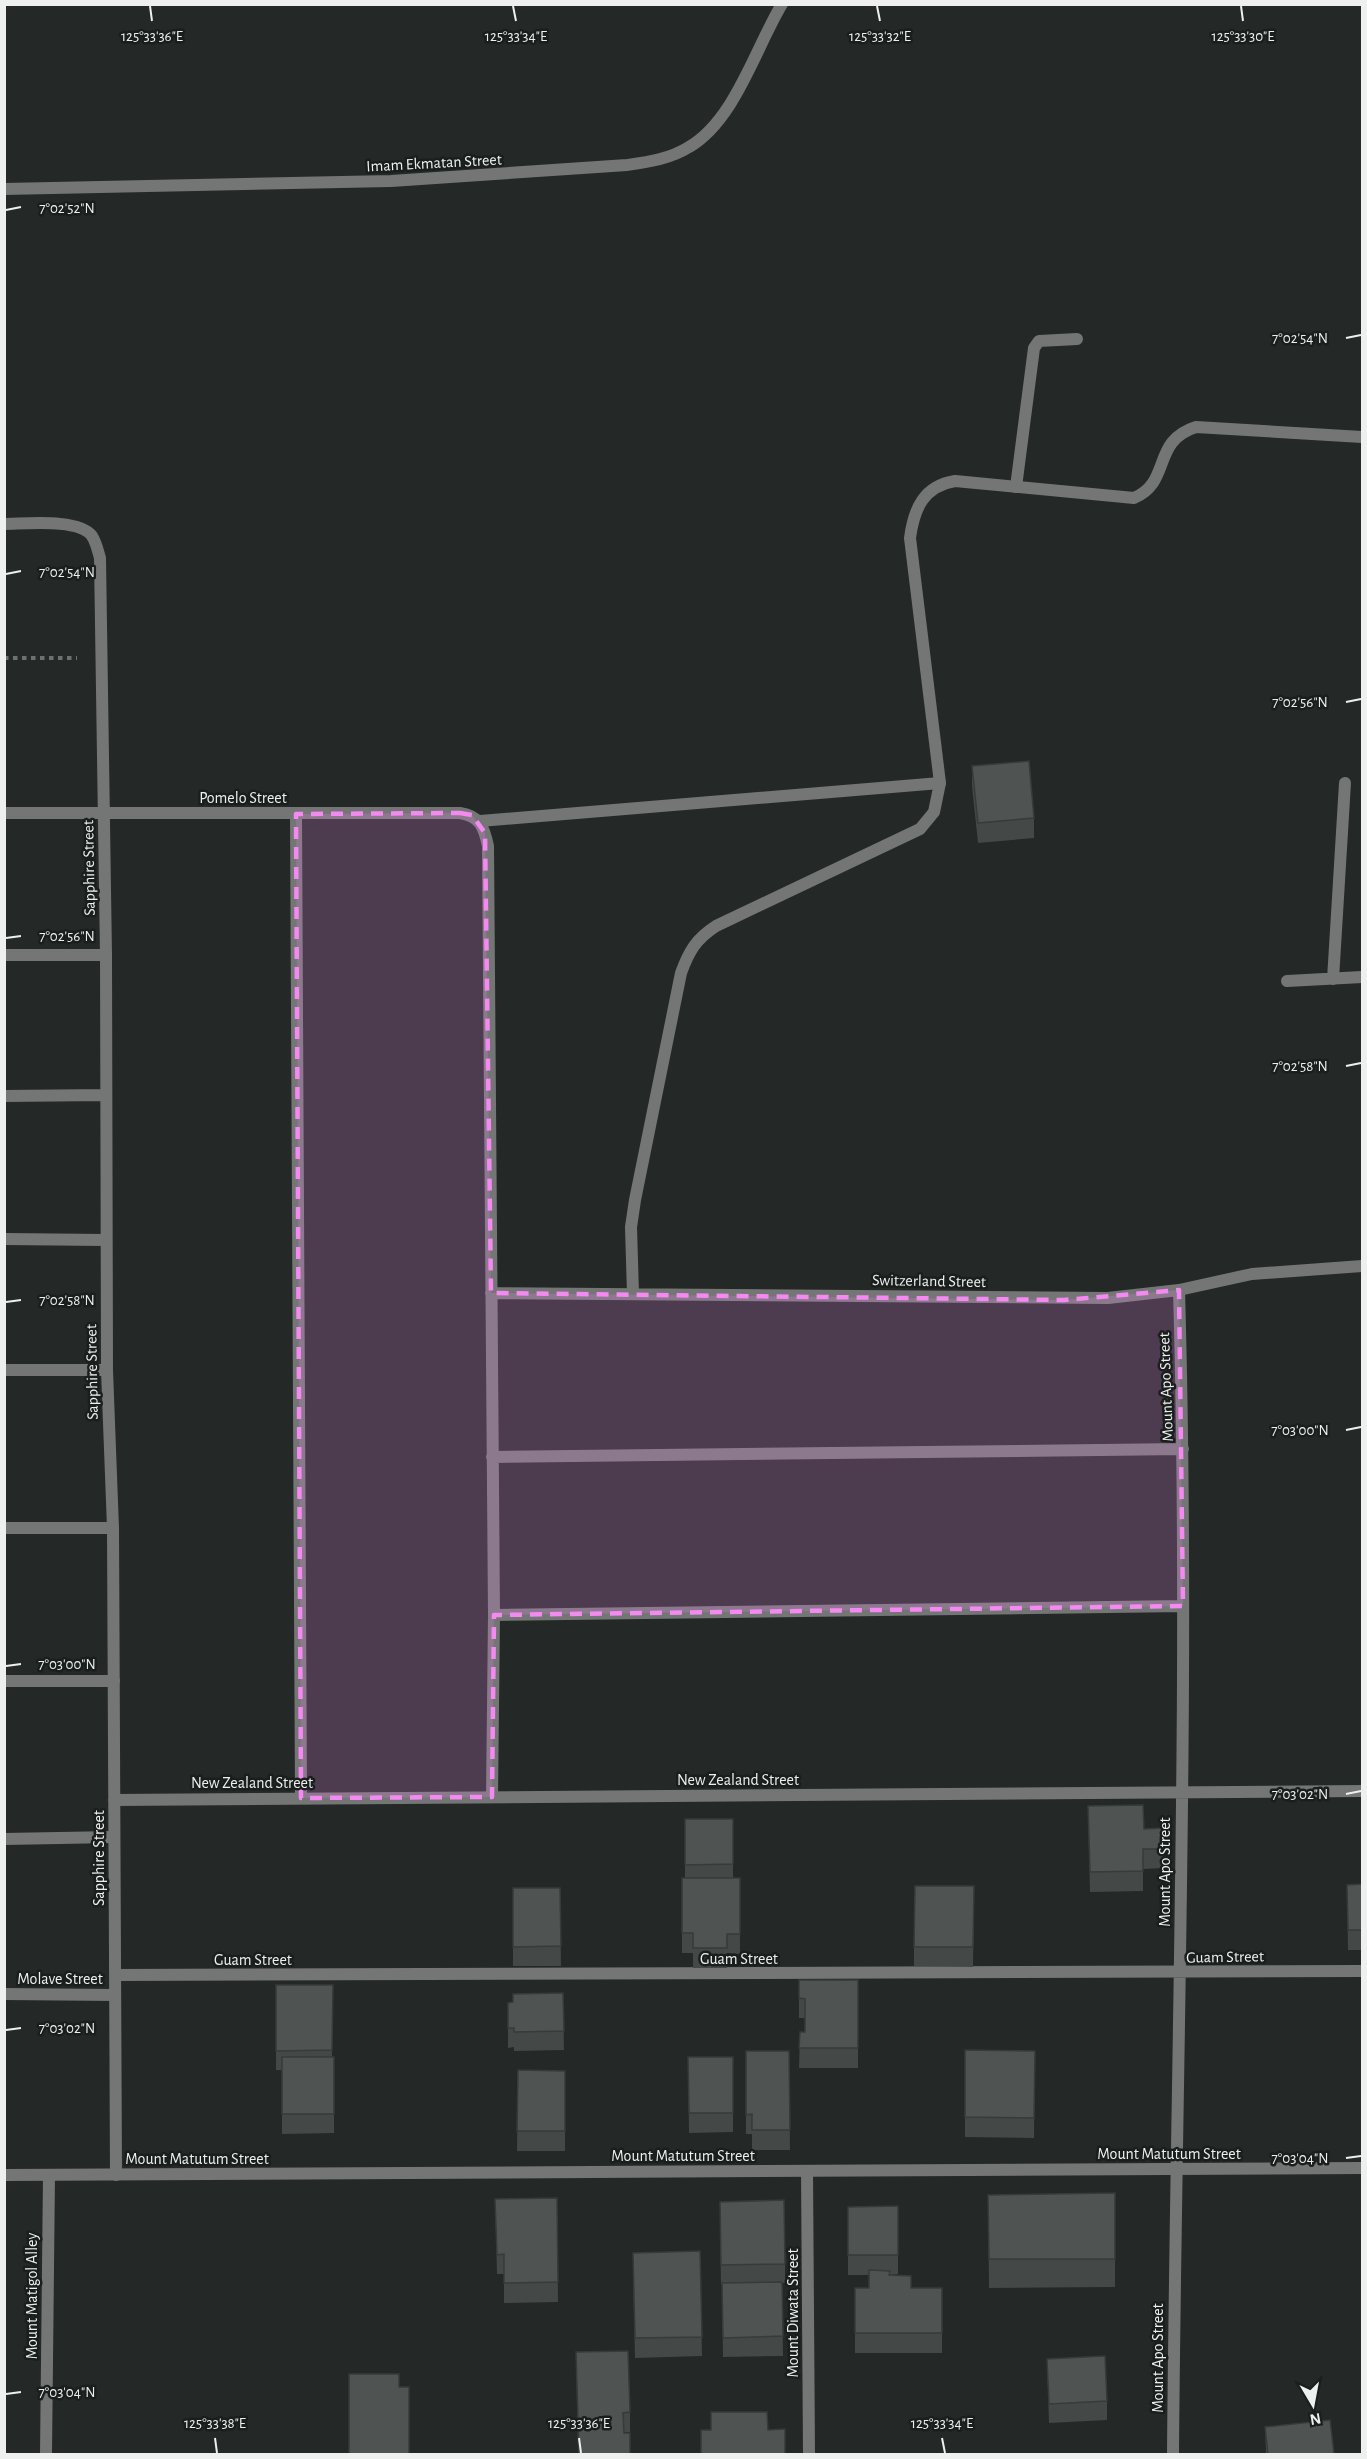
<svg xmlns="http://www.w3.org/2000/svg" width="1367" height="2459" font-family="'Alegreya Sans',sans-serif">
<rect width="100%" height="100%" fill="#242827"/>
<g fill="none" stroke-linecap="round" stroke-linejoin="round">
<path stroke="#6d7170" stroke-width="4" stroke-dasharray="4.5 4.5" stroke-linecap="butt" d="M 4,658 L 77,658"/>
<path stroke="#747675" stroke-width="12" d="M 1016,487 L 1034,348 L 1039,341 L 1077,339
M 480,821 L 940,783
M 4,955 L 106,955
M 4,1239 L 105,1240
M 4,1370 L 107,1370
M 4,1528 L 113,1528
M 4,1681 L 114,1681
M 4,1839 L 114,1837
M 4,1994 L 115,1995
M 46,2454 L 49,2175"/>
<path stroke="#747675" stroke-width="12" d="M 4,189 L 391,181 L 627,165 C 648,162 670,159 689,147 C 735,120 755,49 782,4
M 4,524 C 25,524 79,518 92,536 C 96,542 98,551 100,558 L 106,955 L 107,1370 L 113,1528 L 116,2175
M 4,813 L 460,813 C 480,816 484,827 488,846 L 494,1615 L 492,1797
M 296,814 L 301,1798
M 1333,979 L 1345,783
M 1287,981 L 1362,977
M 4,1096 L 106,1095
M 491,1293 L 1108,1298 L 1179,1290 L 1252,1274 L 1362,1266
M 633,1294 L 631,1227 L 635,1200 L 681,973 C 689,951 696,939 716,926 L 920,829 L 934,812 L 940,783 L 910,538 C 914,508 924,486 955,481 L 1134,498 C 1172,482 1151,441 1196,427 L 1362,437
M 492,1457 L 1183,1449
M 494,1615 L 1183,1606
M 114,1800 L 1362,1791
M 115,1975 L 1362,1971
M 807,2171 L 809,2454
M 1173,2454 C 1176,2066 1190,1678 1179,1290"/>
<path stroke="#747675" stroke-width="12" d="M 4,2175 L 1362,2168"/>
</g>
<path fill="#444847" d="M 972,766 L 1034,818 L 1034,838 L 978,843 L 972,786 Z
M 1088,1806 L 1144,1829 L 1164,1849 L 1164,1868 L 1143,1869 L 1143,1891 L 1090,1892 Z
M 685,1819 L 733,1819 L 733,1878 L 740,1878 L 740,1954 L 727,1953 L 727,1968 L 693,1968 L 693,1953 L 682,1953 L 682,1878 L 685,1878 Z
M 1362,1884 L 1362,1950 L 1348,1950 L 1347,1885 Z
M 974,1886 L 973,1967 L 914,1966 L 914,1947 Z
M 513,1888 L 560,1888 L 561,1966 L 513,1966 Z
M 799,1980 L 858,1980 L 858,2068 L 799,2068 L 800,2032 L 805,2032 L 805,2018 L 799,2018 Z
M 276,1985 L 333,1985 L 332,2057 L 334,2057 L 334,2133 L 282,2134 L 282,2070 L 276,2070 Z
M 563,1993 L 564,2050 L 514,2051 L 514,2047 L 508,2048 L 508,2003 Z
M 965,2050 L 1035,2051 L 1034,2138 L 965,2137 Z
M 746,2051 L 789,2051 L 790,2150 L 752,2150 L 752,2134 L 746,2134 Z
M 688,2057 L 733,2057 L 733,2132 L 689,2133 Z
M 518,2070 L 565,2071 L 565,2151 L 517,2151 Z
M 1115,2193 L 1115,2287 L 989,2288 L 988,2195 Z
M 557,2198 L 558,2302 L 504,2303 L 504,2274 L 497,2274 L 495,2199 Z
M 898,2206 L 898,2274 L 890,2275 L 911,2288 L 942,2288 L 942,2353 L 855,2353 L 855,2288 L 869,2288 L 869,2275 L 848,2275 L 848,2207 Z
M 720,2221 L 785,2264 L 785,2283 L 782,2283 L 783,2356 L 723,2357 L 722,2285 L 721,2285 Z
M 700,2251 L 702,2356 L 635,2358 L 633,2273 Z
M 576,2352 L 630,2412 L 630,2432 L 624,2432 L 630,2454 L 578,2454 Z
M 1047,2359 L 1107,2401 L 1107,2420 L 1049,2423 Z
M 1330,2420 L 1334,2454 L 1266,2454 L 1265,2427 Z"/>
<path fill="#4f5452" stroke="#373b39" stroke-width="1.5" d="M 1029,761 L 1034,818 L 978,823 L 972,766 Z
M 1143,1805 L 1144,1829 L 1163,1828 L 1164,1849 L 1143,1849 L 1143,1871 L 1090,1872 L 1088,1806 Z
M 685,1819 L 733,1819 L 733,1864 L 685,1865 Z
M 682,1878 L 740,1878 L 740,1934 L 727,1934 L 727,1948 L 693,1948 L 693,1933 L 682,1933 Z
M 1362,1884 L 1362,1930 L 1348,1930 L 1347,1885 Z
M 915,1886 L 974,1886 L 973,1947 L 914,1947 Z
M 513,1888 L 560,1888 L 561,1946 L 513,1947 Z
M 799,1980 L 858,1980 L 858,2048 L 799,2048 L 800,2032 L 805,2032 L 805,1999 L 799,1998 Z
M 276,1985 L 333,1985 L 332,2050 L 276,2051 Z
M 563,1993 L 564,2031 L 514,2032 L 514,2028 L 508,2028 L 508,2003 L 513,2002 L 513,1994 Z
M 965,2050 L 1035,2051 L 1034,2118 L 965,2117 Z
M 746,2051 L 789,2051 L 790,2130 L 752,2130 L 752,2114 L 746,2115 Z
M 282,2057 L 334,2057 L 334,2114 L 282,2114 Z
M 688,2057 L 733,2057 L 733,2113 L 689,2113 Z
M 518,2070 L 565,2071 L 565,2131 L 517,2131 Z
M 1115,2193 L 1115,2259 L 989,2259 L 988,2195 Z
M 557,2198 L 558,2282 L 504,2283 L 504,2254 L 497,2255 L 495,2199 Z
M 784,2200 L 785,2264 L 721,2265 L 720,2202 Z
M 898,2206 L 898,2255 L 848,2255 L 848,2207 Z
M 700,2251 L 702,2337 L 635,2338 L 633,2253 Z
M 869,2270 L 890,2271 L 889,2275 L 911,2276 L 911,2288 L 942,2288 L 942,2333 L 855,2333 L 855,2288 L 869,2288 Z
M 782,2282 L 783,2336 L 723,2338 L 722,2283 Z
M 628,2351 L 630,2412 L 623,2413 L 624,2433 L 630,2433 L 630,2454 L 579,2454 L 576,2352 Z
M 1105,2356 L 1107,2401 L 1049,2404 L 1047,2359 Z
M 349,2374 L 399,2374 L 399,2387 L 409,2387 L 409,2454 L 349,2454 Z
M 711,2412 L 767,2412 L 768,2430 L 785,2429 L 785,2454 L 701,2454 L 701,2430 L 711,2430 Z
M 1330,2420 L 1334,2454 L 1268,2454 L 1265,2427 Z"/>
<path fill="#f489f1" fill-opacity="0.2" stroke="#f489f1" stroke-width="4.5" stroke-dasharray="12 8" stroke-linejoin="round" d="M 460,813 L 472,815 L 485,833 L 491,1293 L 1064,1300 L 1179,1290 L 1183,1606 L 494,1615 L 492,1797 L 301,1798 L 296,814 Z"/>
<path fill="none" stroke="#edf0ef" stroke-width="2" d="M 150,6 L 152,21M 513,6 L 516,21M 877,6 L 880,21M 1241,6 L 1243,21M 6,210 L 21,207M 1346,338 L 1361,335M 6,574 L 21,571M 1346,702 L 1361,699M 6,938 L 21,936M 1346,1066 L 1361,1063M 6,1302 L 21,1300M 1346,1430 L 1361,1427M 6,1666 L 21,1664M 1346,1794 L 1361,1791M 6,2030 L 21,2028M 1346,2158 L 1361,2156M 6,2394 L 21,2392M 215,2438 L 217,2453M 579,2438 L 581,2453M 942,2438 L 945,2453"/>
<g text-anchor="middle" stroke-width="5" stroke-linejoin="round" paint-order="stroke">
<g font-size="16" fill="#edf0ef" stroke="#1a1f1d">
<text transform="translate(434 162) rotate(-3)" y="6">Imam Ekmatan Street</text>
<text x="243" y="803">Pomelo Street</text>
<text transform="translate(88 868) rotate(-91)" y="6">Sapphire Street</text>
<text transform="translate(929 1280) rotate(1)" y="6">Switzerland Street</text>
<text transform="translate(91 1372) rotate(-91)" y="6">Sapphire Street</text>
<text transform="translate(1165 1387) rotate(-92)" y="6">Mount Apo Street</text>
<text x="738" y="1785">New Zealand Street</text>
<text x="252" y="1788">New Zealand Street</text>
<text transform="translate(98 1858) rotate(-90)" y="6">Sapphire Street</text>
<text transform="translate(1164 1872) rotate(-90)" y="6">Mount Apo Street</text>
<text transform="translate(1225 1956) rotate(-1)" y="6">Guam Street</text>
<text x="739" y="1964">Guam Street</text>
<text x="253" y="1965">Guam Street</text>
<text x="60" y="1984">Molave Street</text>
<text x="1169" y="2159">Mount Matutum Street</text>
<text x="683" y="2161">Mount Matutum Street</text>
<text x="197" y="2164">Mount Matutum Street</text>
<text transform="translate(31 2296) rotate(-90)" y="6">Mount Matigol Alley</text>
<text transform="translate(792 2313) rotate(-90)" y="6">Mount Diwata Street</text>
<text transform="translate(1157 2358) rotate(-90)" y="6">Mount Apo Street</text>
</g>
</g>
<g font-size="15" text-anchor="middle" fill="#edf0ef" stroke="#1a1f1d" stroke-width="5" stroke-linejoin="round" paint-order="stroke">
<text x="152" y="41">125°33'36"E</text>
<text x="516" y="41">125°33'34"E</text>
<text x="880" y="41">125°33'32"E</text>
<text x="1243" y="41">125°33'30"E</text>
<text x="67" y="213">7°02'52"N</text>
<text x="1300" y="343">7°02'54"N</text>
<text x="67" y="577">7°02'54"N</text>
<text x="1300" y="707">7°02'56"N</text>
<text x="67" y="941">7°02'56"N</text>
<text x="1300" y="1071">7°02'58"N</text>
<text x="67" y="1305">7°02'58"N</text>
<text x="1300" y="1435">7°03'00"N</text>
<text x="67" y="1669">7°03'00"N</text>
<text x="1300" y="1799">7°03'02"N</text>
<text x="67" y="2033">7°03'02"N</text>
<text x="1300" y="2163">7°03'04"N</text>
<text x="67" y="2397">7°03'04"N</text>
<text x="215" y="2428">125°33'38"E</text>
<text x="579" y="2428">125°33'36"E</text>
<text x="942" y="2428">125°33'34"E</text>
</g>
<rect width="1367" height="2459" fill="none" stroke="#edf0ef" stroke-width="12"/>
<g transform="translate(1313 2405) rotate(170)" stroke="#1a1f1d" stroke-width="4.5" paint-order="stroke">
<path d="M0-4.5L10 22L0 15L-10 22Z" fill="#edf0ef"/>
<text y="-9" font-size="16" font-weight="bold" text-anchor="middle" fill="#edf0ef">N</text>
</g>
</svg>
